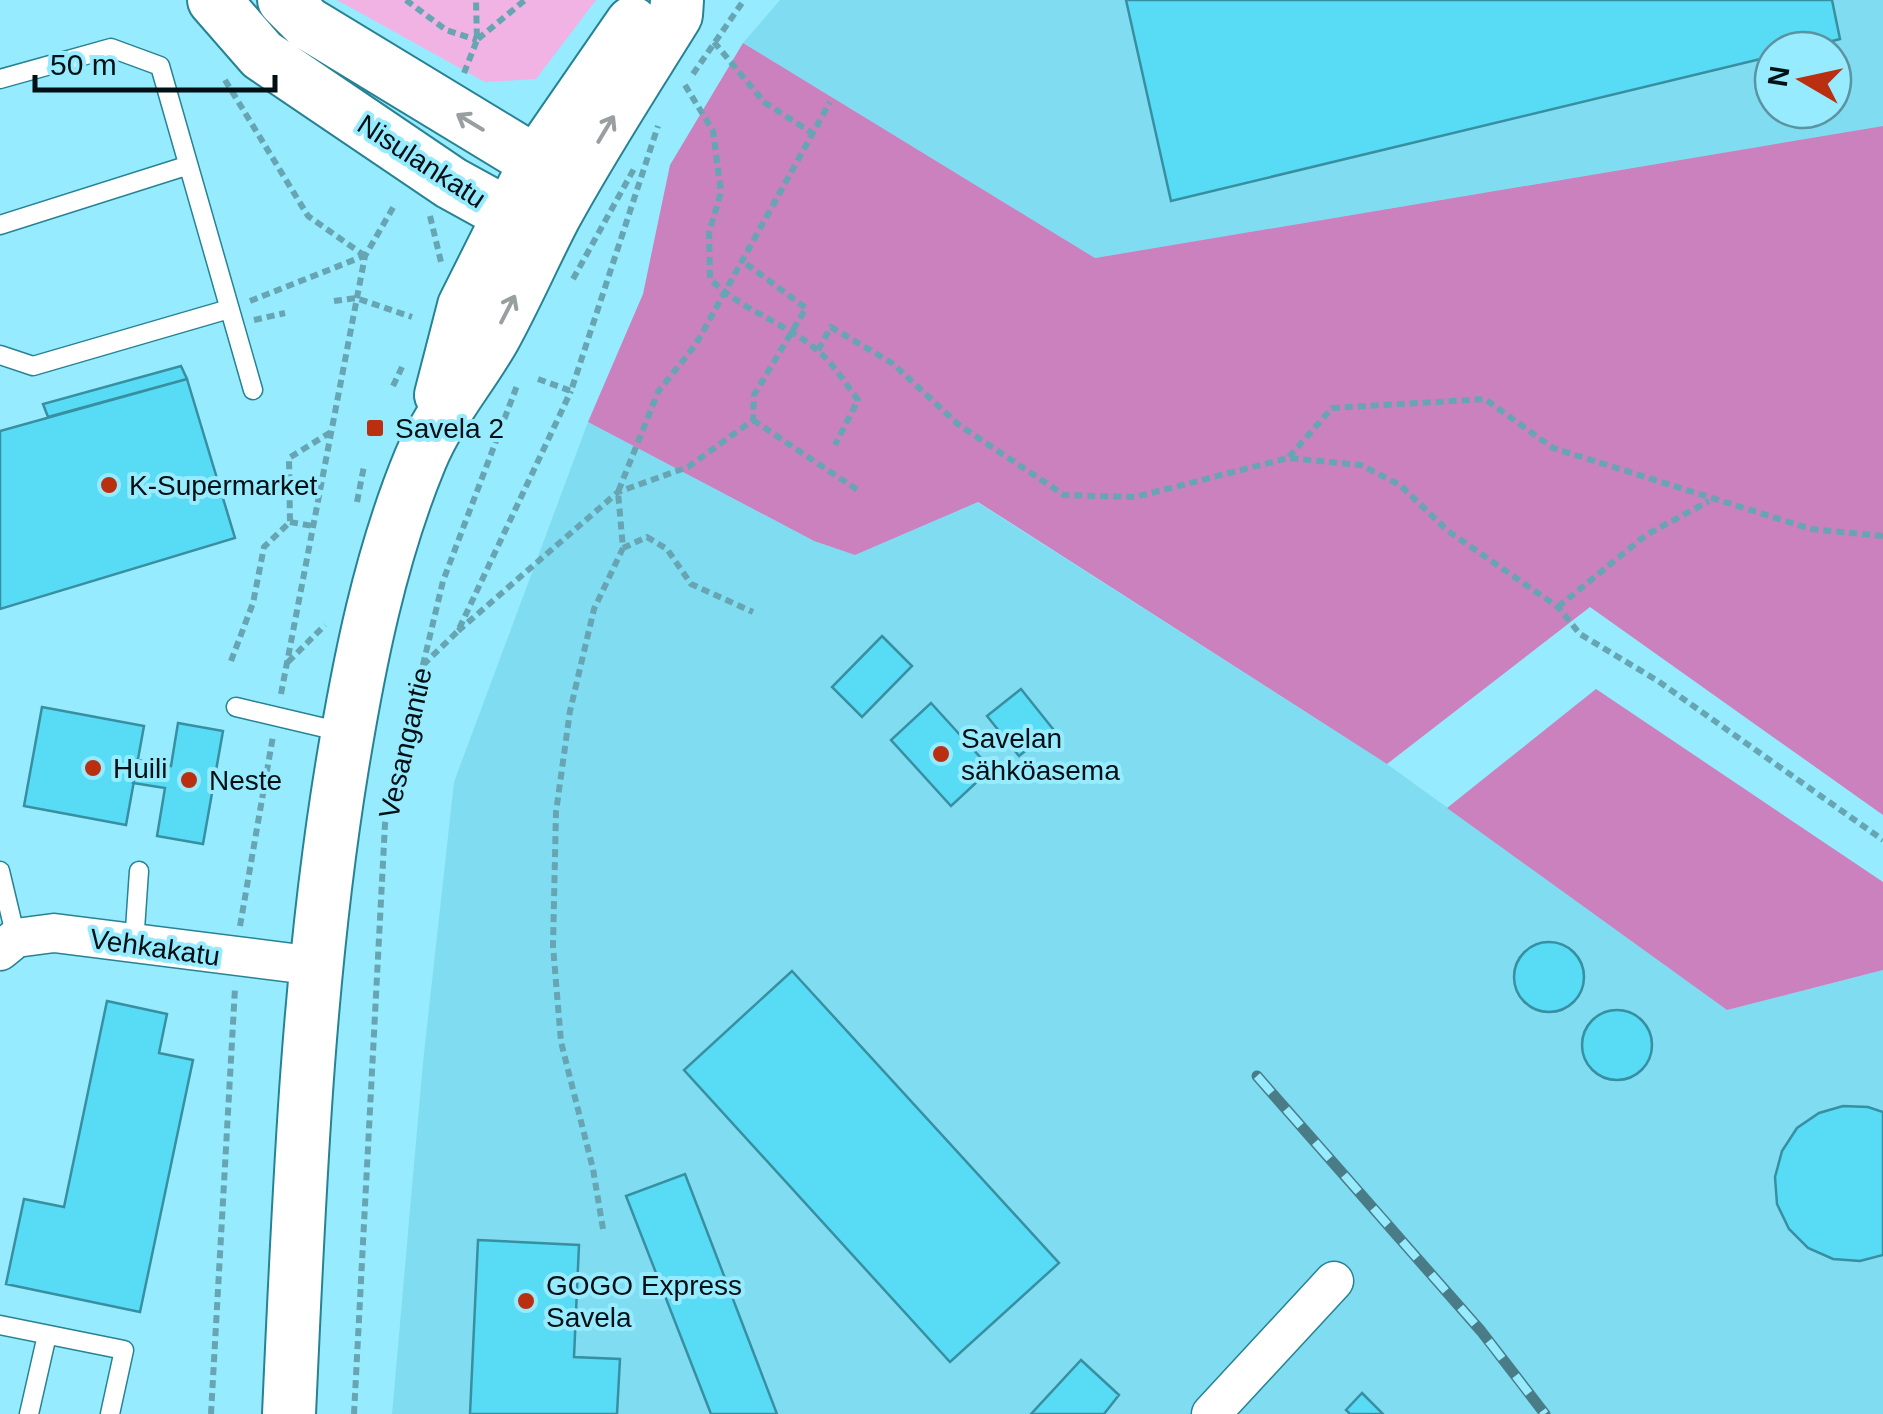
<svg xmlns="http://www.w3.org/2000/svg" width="1883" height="1414" font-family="Helvetica,sans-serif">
<rect width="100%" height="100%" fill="#97ebfe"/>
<path fill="#80ddf1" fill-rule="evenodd" d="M 780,0 L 1883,0 L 1883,126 L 1095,258 L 743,43 ZM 1773,50 L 1833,50 L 1833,110 L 1773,110 Z
M 588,422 L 814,541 L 855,555 L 977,502 L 1387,764 L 1727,1010 L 1883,970 L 1883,1414 L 392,1414 L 423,1062 L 454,782 Z"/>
<path fill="#f0b3e4" d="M 337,0 L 596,0 L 536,79 L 485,82 Z"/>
<path fill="#ca81bd" d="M 743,43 L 1095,258 L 1883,126 L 1883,815 L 1590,607 L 1387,764 L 978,502 L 855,555 L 814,541 L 588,422 L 643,294 L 670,165 Z
M 1596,689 L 1883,882 L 1883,970 L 1727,1010 L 1447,808 Z"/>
<path fill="#58dbf5" stroke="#388fa1" stroke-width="2.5" d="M 1126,0 L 1832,0 L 1840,39 L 1797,50 L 1773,50 L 1773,56 L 1171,201 Z
M 181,366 L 187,379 L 48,417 L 43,404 Z
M 187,379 L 235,538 L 0,609 L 0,431 Z
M 882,636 L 912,666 L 862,717 L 832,687 Z
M 1021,689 L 1053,729 L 1019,756 L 987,716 Z
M 931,703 L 991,769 L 951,806 L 891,740 Z
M 42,707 L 144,726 L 126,825 L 24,806 Z
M 178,723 L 223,731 L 203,844 L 157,836 L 165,788 L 133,783 L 137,760 L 171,766 Z
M1514 977a35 35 0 1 1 70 0a35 35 0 1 1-70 0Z
M 792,971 L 1059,1263 L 950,1362 L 684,1070 Z
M 107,1001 L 167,1014 L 159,1053 L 193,1060 L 140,1312 L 6,1284 L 24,1199 L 64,1207 Z
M1582 1045a35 35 0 1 1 70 0a35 35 0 1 1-70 0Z
M 1843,1106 L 1868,1107 L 1883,1112 L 1883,1255 L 1860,1261 L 1833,1259 L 1808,1248 L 1789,1229 L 1777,1204 L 1775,1177 L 1782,1151 L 1797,1128 L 1819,1113 Z
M 685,1174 L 777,1414 L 711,1414 L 626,1196 Z
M 478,1240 L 579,1245 L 574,1357 L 620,1359 L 617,1414 L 470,1414 Z
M 1081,1360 L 1119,1395 L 1104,1414 L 1031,1414 Z
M 1362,1393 L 1383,1414 L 1350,1414 L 1346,1410 Z"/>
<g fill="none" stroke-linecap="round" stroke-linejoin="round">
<g stroke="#278293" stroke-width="21">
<path id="lane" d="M 0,79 L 111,48 L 160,66 L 253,390
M 0,225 L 186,166
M 0,355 L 33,366 L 229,309
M 236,707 L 342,732
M 0,871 L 16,938
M 134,944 L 139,871
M 0,1325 L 124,1350 L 110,1414
M 29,1414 L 47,1335"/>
</g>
<g stroke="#278293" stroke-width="41">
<path id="street" d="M 0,951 L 16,938 L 54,933 L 316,966
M 1211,1414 L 1334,1281"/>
</g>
<g stroke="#278293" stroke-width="56">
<path id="secondary" d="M 214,0 L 262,55 L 451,183 L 509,215 L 545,214
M 284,0 L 307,23 L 536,162 L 548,193
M 441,395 L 464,306 L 536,162 L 632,23
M 289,1414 C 299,1198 307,981 342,767 C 359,663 380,557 420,460 C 439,414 470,379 494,337 C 516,297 534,255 555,215 C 592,147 635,81 676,15 L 677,0"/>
</g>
<path stroke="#67a5b3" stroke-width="6" stroke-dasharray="8 5" stroke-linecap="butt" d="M 406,0 L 446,30 L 477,40
M 478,39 L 525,0
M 714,42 L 764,102 L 812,133
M 464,73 L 477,40 L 476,0
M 693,74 L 744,0
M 225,80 L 308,216 L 365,256
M 685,85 L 713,131 L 721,192 L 709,233 L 710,279 C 741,310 784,322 817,350 C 834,364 845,383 858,400 L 835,445
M 430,216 L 441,262
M 573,279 L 635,167
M 250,301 L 364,256
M 334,301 L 356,298 L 412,317
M 254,320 L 285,313
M 818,350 L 831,327 L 892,363 L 959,425 L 1064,495 L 1135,497 L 1288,458 L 1361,465 L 1400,485 L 1448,531 L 1558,607 L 1580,634 L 1658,681 L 1883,840
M 538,379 L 571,391 L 658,126
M 393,386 L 403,365
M 753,420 L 859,491
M 1289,457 L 1332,408 L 1485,399 L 1553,448 L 1811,529 L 1883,536
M 357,502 L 364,466
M 290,522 L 313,526
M 623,548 L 647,537 L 667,549 L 691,584 L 753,612
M 1558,607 L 1646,535 L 1709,501
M 458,631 L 618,492 L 688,467 L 753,420 L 754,395 L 806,308 L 741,260
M 231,661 L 253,603 L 264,547 L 290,522 L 289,458 L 331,432
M 288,662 L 325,625
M 423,665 L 458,631 L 571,391
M 281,694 L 365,256 L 394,206
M 240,926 L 273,736
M 603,1229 L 593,1169 L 561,1042 L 553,946 L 556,812 L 570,711 L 594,609 L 623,548 L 618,492 L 658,392 L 696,344 L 830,102
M 211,1414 L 235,988
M 354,1414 L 385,824 L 443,581 L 518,383"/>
<use href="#lane" stroke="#fff" stroke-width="18"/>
<use href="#street" stroke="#fff" stroke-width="38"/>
<use href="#secondary" stroke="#fff" stroke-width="52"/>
<g stroke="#4a7c87" stroke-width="11">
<path id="rail" d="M 1257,1076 L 1481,1331 L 1545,1414"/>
</g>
<use href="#rail" stroke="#97ebfe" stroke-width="8" stroke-dasharray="22" stroke-linecap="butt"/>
</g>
<defs><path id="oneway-shaft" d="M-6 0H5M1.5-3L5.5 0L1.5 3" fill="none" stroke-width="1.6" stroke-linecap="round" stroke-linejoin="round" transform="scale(2.5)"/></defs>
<g stroke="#999fa1">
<use href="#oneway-shaft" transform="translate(470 122) rotate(-149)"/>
<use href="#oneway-shaft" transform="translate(606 129) rotate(-59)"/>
<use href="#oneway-shaft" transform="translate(508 309) rotate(-63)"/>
</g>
<g fill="#ba2f10" stroke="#97ebfe" stroke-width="4">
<rect x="365" y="418" width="20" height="20" rx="5"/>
<circle cx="109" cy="485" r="10"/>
<circle cx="941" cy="754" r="10"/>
<circle cx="93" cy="768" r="10"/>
<circle cx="189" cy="780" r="10"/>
<circle cx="526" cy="1301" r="10"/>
</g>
<g text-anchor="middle" stroke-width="8" stroke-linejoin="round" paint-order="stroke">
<g font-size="28" fill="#001014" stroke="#97ebfe">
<text transform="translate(422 161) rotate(33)" y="10">Nisulankatu</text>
<text transform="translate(405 743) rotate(-77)" y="10">Vesangantie</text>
<text transform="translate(155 947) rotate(8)" y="10">Vehkakatu</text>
</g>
<g font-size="28" fill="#001014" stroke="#97ebfe" text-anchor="start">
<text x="395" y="438">Savela 2</text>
<text x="129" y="495">K-Supermarket</text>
<text x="961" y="748">Savelan<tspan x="961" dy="32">sähköasema</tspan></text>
<text x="113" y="778">Huili</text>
<text x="209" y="790">Neste</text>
<text x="546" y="1295">GOGO Express<tspan x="546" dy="32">Savela</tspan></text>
</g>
</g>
<g transform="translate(1803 80) rotate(279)"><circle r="48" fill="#97ebfe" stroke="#5b93a0" stroke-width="2.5"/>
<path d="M0-8L18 38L0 25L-18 38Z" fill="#ba2f10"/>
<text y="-15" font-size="28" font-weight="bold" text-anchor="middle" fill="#001014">N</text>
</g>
<path d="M35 75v15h240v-15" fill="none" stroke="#001014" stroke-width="5"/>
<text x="50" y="75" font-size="30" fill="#001014" stroke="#97ebfe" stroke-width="8" paint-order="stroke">50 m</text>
</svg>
